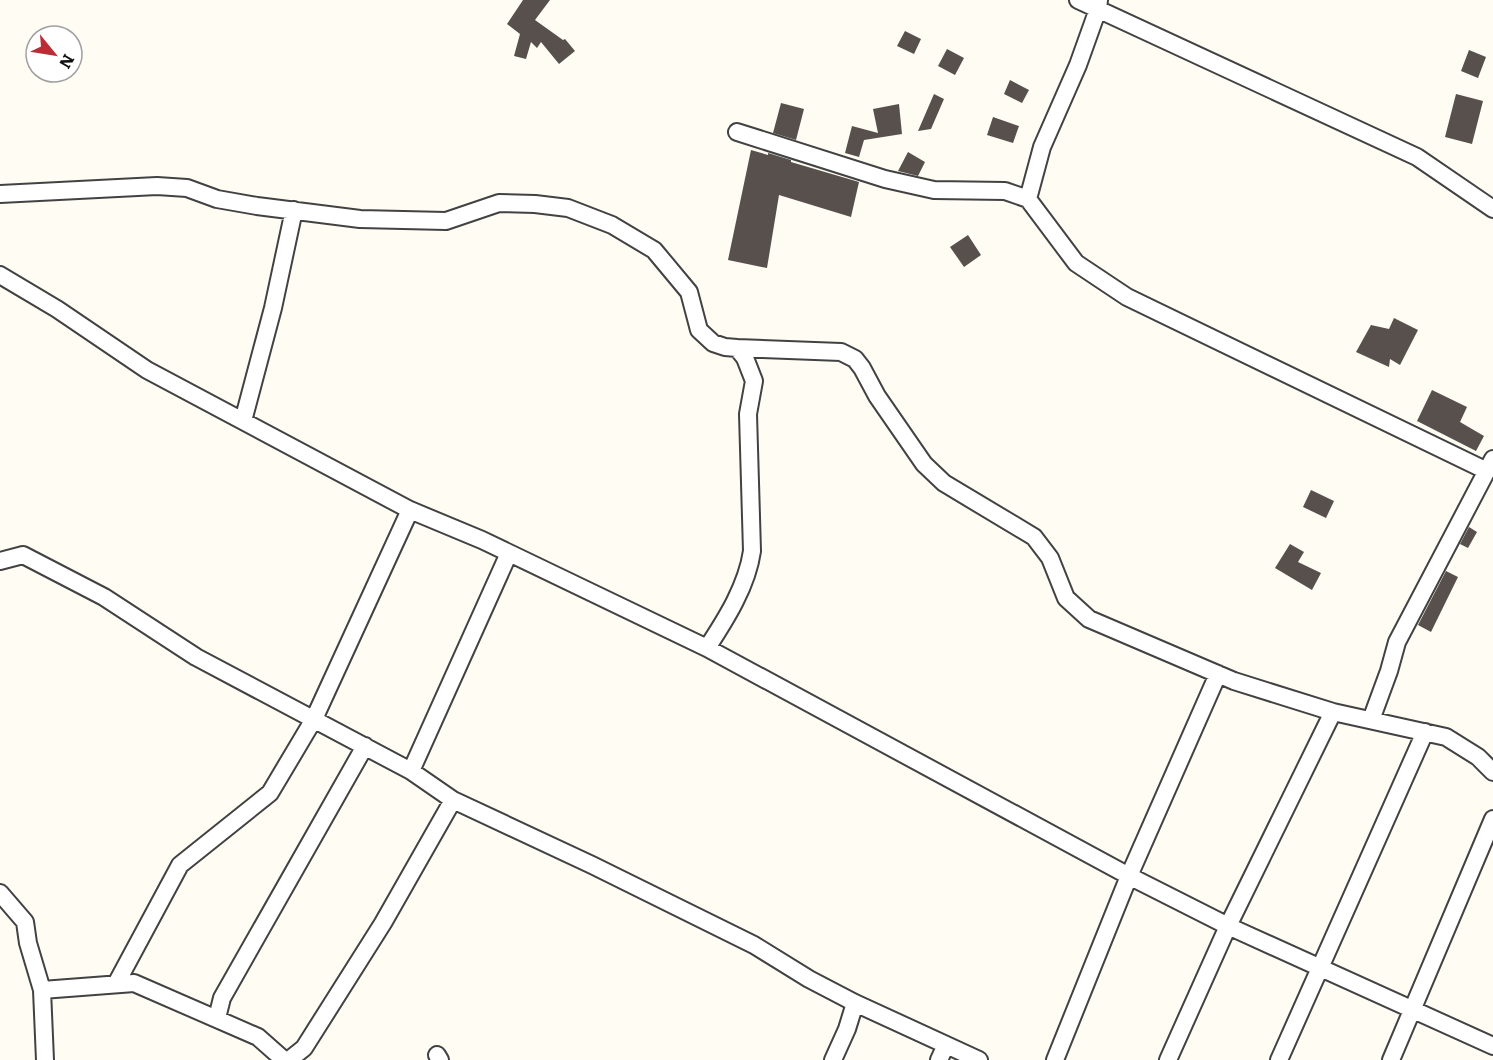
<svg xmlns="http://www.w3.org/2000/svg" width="1493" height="1060" font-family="Literata,serif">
<rect width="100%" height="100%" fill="#fefcf3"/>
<path fill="#58504c" d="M 523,0 L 550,0 L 535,20 L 563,40 L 565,39 L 575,51 L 559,64 L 541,42 L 537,48 L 531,42 L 526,59 L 514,56 L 520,34 L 507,24 Z
M 905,31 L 921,39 L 914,54 L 897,46 Z
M 947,49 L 964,58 L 955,75 L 938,66 Z
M 1469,50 L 1486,57 L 1478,78 L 1461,71 Z
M 1010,80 L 1029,90 L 1022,103 L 1004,94 Z
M 934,94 L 944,99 L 931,129 L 918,131 Z
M 1456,94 L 1483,101 L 1472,144 L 1445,137 Z
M 781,103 L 804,109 L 796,140 L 773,133 Z
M 899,104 L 902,134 L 864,140 L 859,157 L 845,153 L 852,126 L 878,133 L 873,109 Z
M 993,117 L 1019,126 L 1013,143 L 987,135 Z
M 751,150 L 768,155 L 768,153 L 791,160 L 791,162 L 859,182 L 851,217 L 779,195 L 767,268 L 728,260 Z
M 908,152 L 925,162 L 918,176 L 898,171 Z
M 968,235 L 981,255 L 964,267 L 950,247 Z
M 1394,318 L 1418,330 L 1400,365 L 1390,359 L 1389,367 L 1356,352 L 1371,325 L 1389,329 Z
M 1432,390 L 1467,407 L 1460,422 L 1484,436 L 1476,451 L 1417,421 Z
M 1311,490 L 1334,501 L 1326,518 L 1303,507 Z
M 1469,527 L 1477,532 L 1468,548 L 1460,544 Z
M 1290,544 L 1304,552 L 1298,562 L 1321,573 L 1312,590 L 1275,568 Z
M 1446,571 L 1458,577 L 1431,632 L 1418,625 Z"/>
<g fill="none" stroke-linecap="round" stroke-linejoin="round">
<g stroke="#424242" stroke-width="20">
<path id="minor" d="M 1078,0 L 1417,157 L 1493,209
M 737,132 L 885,179 L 934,190 L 1005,191 L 1028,199 L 1042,147 L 1078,65 L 1098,9 L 1099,0
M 0,194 L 157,186 L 187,188 L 217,199 L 257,206 L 360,219 L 446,221 L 499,203 L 535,204 L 568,208 L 612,225 L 654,250 L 689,292 L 699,330 L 713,343 L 725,347 L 737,348 L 841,352 L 855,359 L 862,368 L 877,396 L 924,464 L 944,483 L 1034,537 L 1050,558 L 1066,598 L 1089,619 L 1234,681 L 1333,712 L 1446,737 L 1478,757 L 1493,772
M 1028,199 L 1076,263 L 1127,297 L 1487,471
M 0,275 L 57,309 L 147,370 L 410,510 L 482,540 L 707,648 L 1129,876 L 1228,926 L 1493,1046
M 243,421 L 273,308 L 294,210
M 0,561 L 23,555 L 104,597 L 196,657 L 411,771 L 453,800 L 592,865 L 754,945 L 809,979 L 855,1003 L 979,1060
M 707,648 C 726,619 747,586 752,551 L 748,414 L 754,381 L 745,358 L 737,348
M 1371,720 L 1389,671 L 1397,642 L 1493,459
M 411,771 L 509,553
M 0,893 L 25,922 L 28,943 L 42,990 L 45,1060
M 116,984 L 180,865 L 270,793 L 314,719 L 410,510
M 42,990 L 134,983 L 258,1037 L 284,1060
M 217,1018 L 222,998 L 365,746
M 437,1055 L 440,1060
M 289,1060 L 304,1048 L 383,923 L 453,800
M 833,1060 L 847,1029 L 855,1003
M 939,1060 L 946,1045
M 1055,1060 L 1129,876 L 1218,674
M 1168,1060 L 1228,926 L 1333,712
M 1279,1060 L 1425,732
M 1391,1060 L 1493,819"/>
</g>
<use href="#minor" stroke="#fff" stroke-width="16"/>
</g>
<g transform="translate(54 54) rotate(120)"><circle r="28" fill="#ffffff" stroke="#9f9f9f" stroke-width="1.5"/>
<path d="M0-4.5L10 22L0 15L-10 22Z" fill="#ba2d37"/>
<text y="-9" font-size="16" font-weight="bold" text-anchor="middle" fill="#0f0f0f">N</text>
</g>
</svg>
